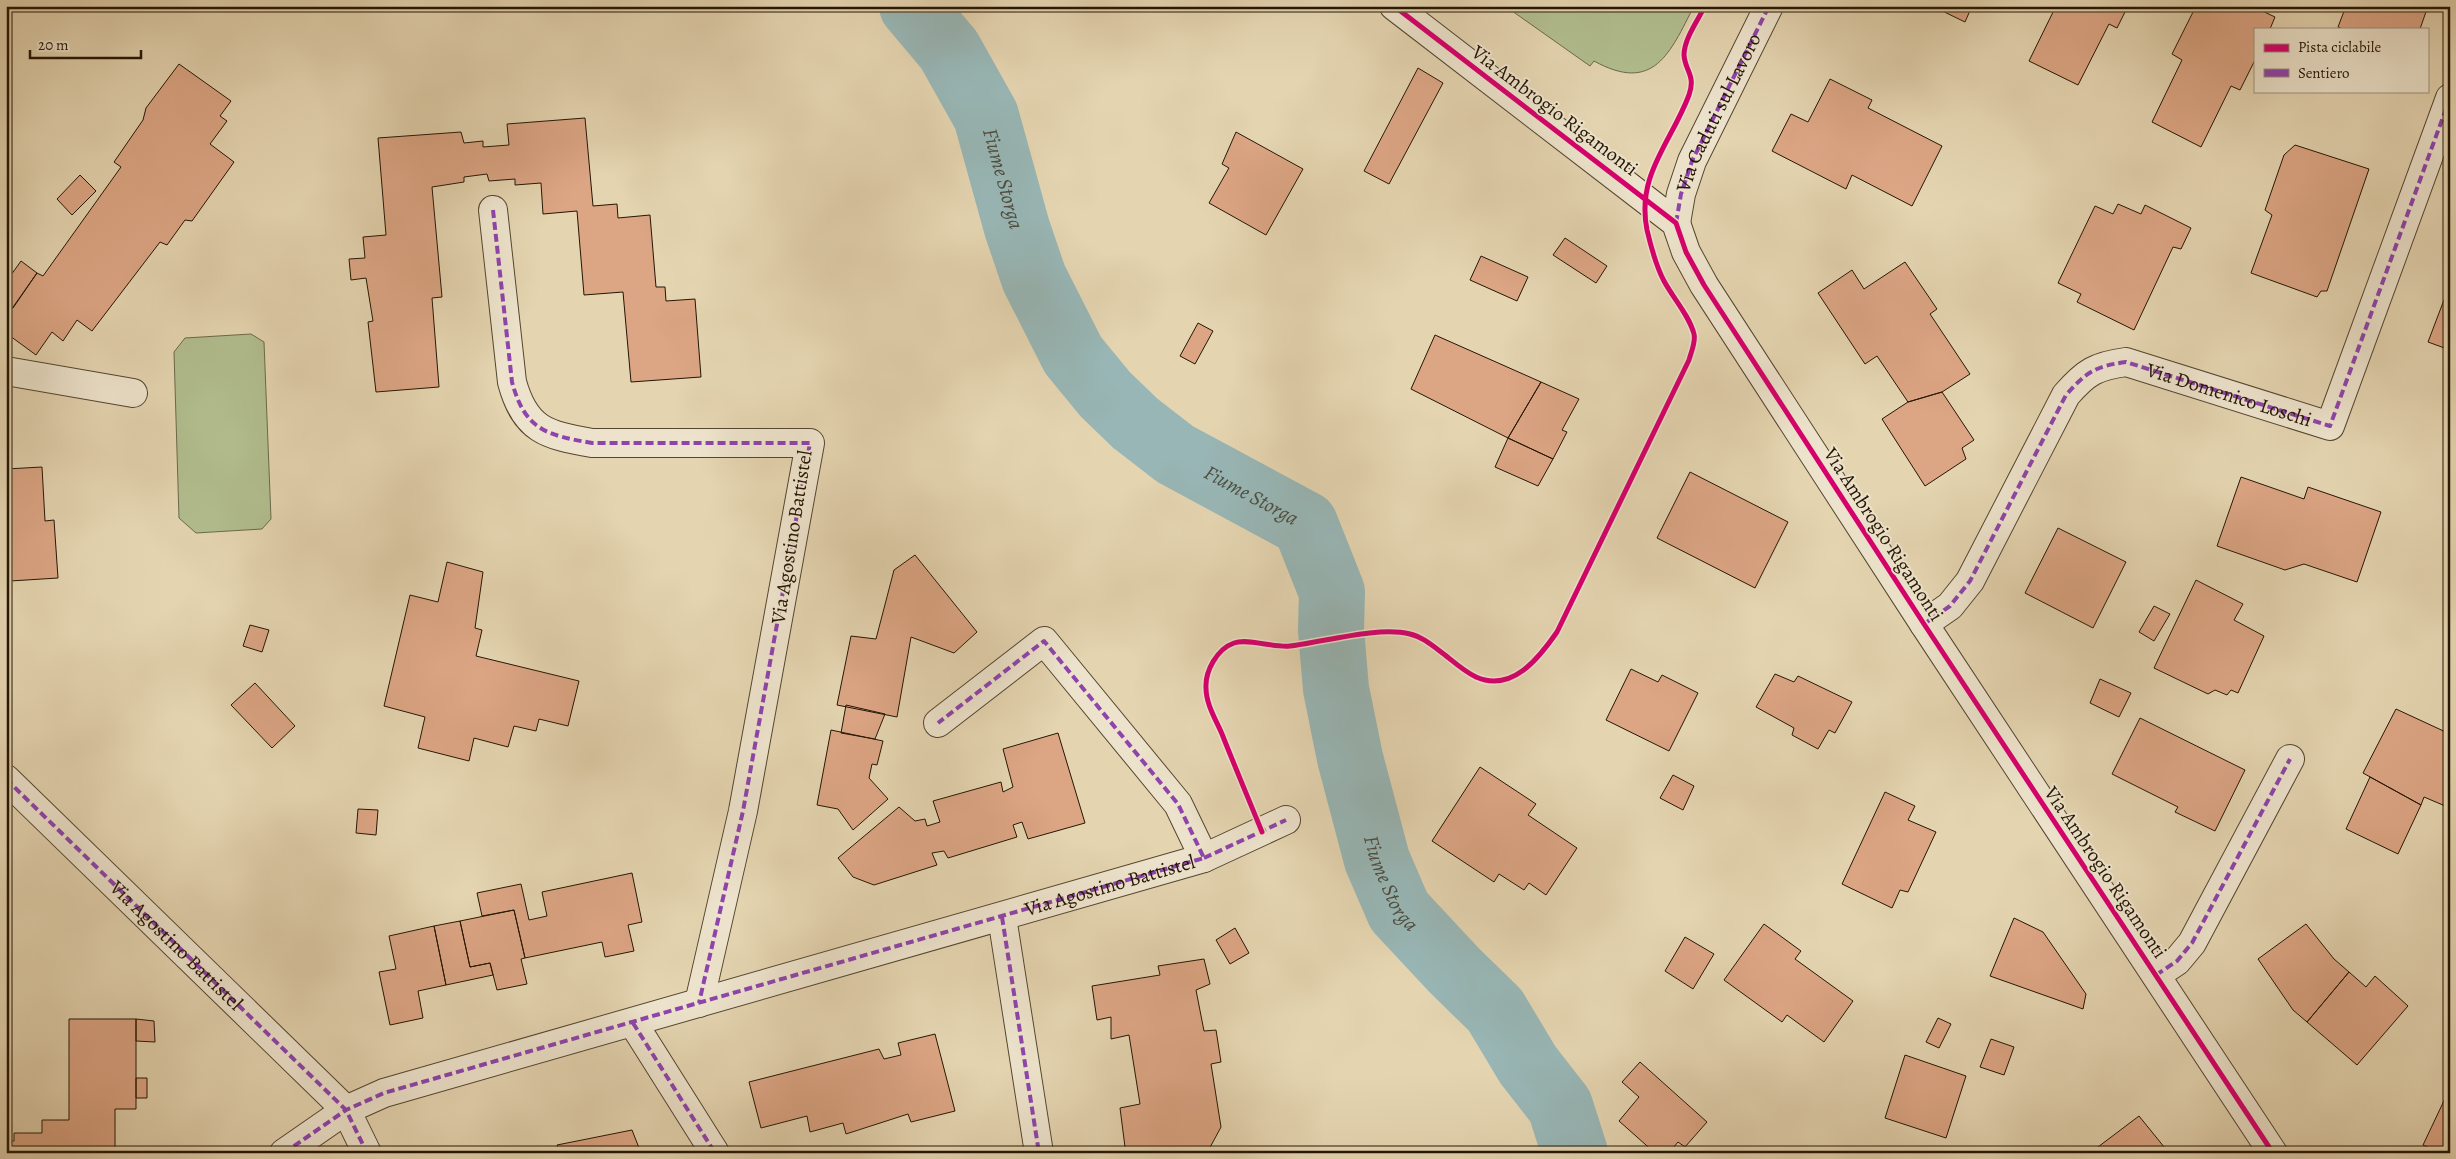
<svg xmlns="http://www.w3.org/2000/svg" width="2456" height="1159" font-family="Alegreya,serif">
<rect width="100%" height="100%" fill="#e4d4b0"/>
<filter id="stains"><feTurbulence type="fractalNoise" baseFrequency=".004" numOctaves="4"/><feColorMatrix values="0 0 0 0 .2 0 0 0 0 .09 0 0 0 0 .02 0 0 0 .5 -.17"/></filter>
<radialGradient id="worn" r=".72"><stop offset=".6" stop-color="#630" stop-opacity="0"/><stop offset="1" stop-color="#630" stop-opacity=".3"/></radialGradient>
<path fill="#b1bd8e" stroke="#6a6a49" d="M 1505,6 L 1694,6 C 1670,53 1654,94 1594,61 L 1590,66 Z
M 251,334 L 264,342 L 271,519 L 262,529 L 196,533 L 179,518 L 174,352 L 185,338 Z"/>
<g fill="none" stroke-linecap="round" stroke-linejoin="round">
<path stroke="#98b6b5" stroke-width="66" id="s1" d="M 912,6 L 949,50 L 986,116 L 1017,228 L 1034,278 L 1073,355 L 1105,394 L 1135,423 L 1175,454 L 1305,524 L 1332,592 L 1331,630 L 1336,689 L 1350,758 L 1377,860 L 1399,911 L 1454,970 L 1495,1010 L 1528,1065 L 1560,1106 L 1575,1153"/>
</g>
<path fill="#dca584" stroke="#241604" d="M 1932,6 L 1972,6 L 1965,22 Z
M 2056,6 L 2128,6 L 2117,28 L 2109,24 L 2078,85 L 2029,61 Z
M 2196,6 L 2252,6 L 2275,17 L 2270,29 L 2255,29 L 2255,60 L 2240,90 L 2231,86 L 2201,147 L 2152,122 L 2182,60 L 2172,54 Z
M 2346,6 L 2428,6 L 2420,29 L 2342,29 L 2338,27 Z
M 179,64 L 231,101 L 220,116 L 227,121 L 210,144 L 234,162 L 192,221 L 185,220 L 167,245 L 160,242 L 92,331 L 77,320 L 63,341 L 52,332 L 36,355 L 6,333 L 6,317 L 37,273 L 43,276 L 121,167 L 114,162 L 143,120 L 146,108 Z
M 1418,68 L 1443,83 L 1389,184 L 1364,171 Z
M 1830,79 L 1872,100 L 1868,108 L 1942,146 L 1912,206 L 1852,175 L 1846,189 L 1772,151 L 1791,114 L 1808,122 Z
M 585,118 L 593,206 L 617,204 L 618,218 L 650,215 L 656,287 L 665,287 L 666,301 L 695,299 L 701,377 L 631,382 L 623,292 L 584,295 L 577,211 L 543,214 L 541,183 L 515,185 L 515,179 L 489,181 L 487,174 L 464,177 L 464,182 L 432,187 L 442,297 L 432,298 L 439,387 L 376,392 L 368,322 L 373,321 L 366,278 L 351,280 L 349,259 L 365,258 L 363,237 L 386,235 L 378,138 L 461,132 L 464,143 L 483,141 L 483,147 L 509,145 L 507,124 Z
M 1236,132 L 1303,169 L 1266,235 L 1209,203 L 1229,168 L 1222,164 Z
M 2295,145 L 2369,169 L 2327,291 L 2321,291 L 2317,297 L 2251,273 L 2272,215 L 2265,210 L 2284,155 Z
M 80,175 L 96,191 L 72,215 L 57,199 Z
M 2118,204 L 2141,214 L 2145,205 L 2191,228 L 2181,249 L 2173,247 L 2134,330 L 2077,302 L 2081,294 L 2058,283 L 2095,206 L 2113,214 Z
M 1565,238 L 1607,266 L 1596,283 L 1553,255 Z
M 1481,256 L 1528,277 L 1517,301 L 1470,280 Z
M 21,261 L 37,273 L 13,308 L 6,304 L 6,282 Z
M 1905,262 L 1937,309 L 1930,314 L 1970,374 L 1942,392 L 1908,402 L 1877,356 L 1865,364 L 1818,293 L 1852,270 L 1864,289 Z
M 2450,284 L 2450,350 L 2428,342 Z
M 1198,323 L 1213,331 L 1195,364 L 1180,356 Z
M 1435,335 L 1541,382 L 1508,438 L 1411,389 Z
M 1541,382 L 1579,399 L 1562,430 L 1567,432 L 1553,459 L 1508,438 Z
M 1942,392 L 1974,440 L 1962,448 L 1966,459 L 1925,486 L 1882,419 L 1908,402 Z
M 1508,438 L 1553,459 L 1538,486 L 1495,467 Z
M 42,467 L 45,521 L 54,520 L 58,578 L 10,581 L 9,568 L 6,569 L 6,469 Z
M 1690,472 L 1788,522 L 1755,588 L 1657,538 Z
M 2241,477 L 2304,499 L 2308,487 L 2381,512 L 2357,582 L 2304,564 L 2285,570 L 2217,546 Z
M 2058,528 L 2126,562 L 2093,628 L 2025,593 Z
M 915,555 L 977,632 L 954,653 L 911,637 L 897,717 L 837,705 L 851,636 L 876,639 L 894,570 Z
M 447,562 L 483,572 L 475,628 L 482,630 L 476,656 L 579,681 L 568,726 L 539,719 L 536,731 L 514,726 L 508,747 L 474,738 L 469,761 L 418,748 L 425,717 L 384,706 L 410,595 L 438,602 Z
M 2196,580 L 2243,604 L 2234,620 L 2264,636 L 2238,693 L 2231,690 L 2227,695 L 2215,690 L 2208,694 L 2154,668 Z
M 2154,606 L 2170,614 L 2154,641 L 2139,632 Z
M 250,625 L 269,630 L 262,652 L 243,646 Z
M 1631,669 L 1658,682 L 1662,675 L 1698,693 L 1669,751 L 1606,720 Z
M 1775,674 L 1794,682 L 1798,676 L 1852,702 L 1835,733 L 1829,730 L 1818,749 L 1792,735 L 1794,728 L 1756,707 Z
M 2100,679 L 2131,693 L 2119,717 L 2090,703 Z
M 255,683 L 295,726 L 272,748 L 231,705 Z
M 846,705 L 885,714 L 875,739 L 841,733 Z
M 2396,709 L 2450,734 L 2450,808 L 2424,797 L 2421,805 L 2363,773 Z
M 2140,718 L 2245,770 L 2215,831 L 2175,812 L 2178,807 L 2112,774 Z
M 831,730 L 883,741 L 877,765 L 872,764 L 869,778 L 888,799 L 853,830 L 838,809 L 817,805 Z
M 1058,733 L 1085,823 L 1028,839 L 1022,822 L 1013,825 L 1017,837 L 948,858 L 944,851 L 932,853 L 937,865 L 874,885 L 853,877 L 838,858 L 899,807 L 915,821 L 925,819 L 927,826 L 940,822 L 933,801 L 1001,782 L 1003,792 L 1013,787 L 1003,749 Z
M 1480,767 L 1536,804 L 1528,815 L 1577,848 L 1546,895 L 1529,883 L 1524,890 L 1499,874 L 1494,882 L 1432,841 Z
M 1673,775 L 1694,786 L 1683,810 L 1660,798 Z
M 2370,777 L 2421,805 L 2398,854 L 2346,829 Z
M 1885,792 L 1915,806 L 1908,820 L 1936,832 L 1908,892 L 1900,890 L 1892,908 L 1842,884 Z
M 358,809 L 378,810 L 376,835 L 356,833 Z
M 632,873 L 642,922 L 628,925 L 634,951 L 605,957 L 602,942 L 525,958 L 514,910 L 482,916 L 477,893 L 521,884 L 529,920 L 547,916 L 542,892 Z
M 514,910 L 525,958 L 521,959 L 527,984 L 497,990 L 490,963 L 470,967 L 460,921 Z
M 2014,918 L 2043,932 L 2086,994 L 2083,1009 L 1990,976 Z
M 460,921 L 470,967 L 490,963 L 493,975 L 446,985 L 434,926 Z
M 1764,924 L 1801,951 L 1795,959 L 1853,1001 L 1824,1042 L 1787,1015 L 1782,1022 L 1724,980 Z
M 2306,924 L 2334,959 L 2349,972 L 2307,1022 L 2293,1010 L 2258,959 Z
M 434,926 L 446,985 L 418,991 L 423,1018 L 390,1025 L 379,972 L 396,969 L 389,936 Z
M 1235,928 L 1249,953 L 1230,964 L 1216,940 Z
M 1685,937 L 1714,954 L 1693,989 L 1665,971 Z
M 1204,959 L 1210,984 L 1196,990 L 1204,1031 L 1216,1030 L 1221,1062 L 1211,1064 L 1221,1127 L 1207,1153 L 1135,1153 L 1125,1147 L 1120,1108 L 1140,1104 L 1129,1035 L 1111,1039 L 1111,1017 L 1097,1020 L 1092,986 L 1160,975 L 1158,966 Z
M 2349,972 L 2366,987 L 2375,976 L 2408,1006 L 2357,1065 L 2307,1022 Z
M 1938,1018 L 1951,1024 L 1939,1048 L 1926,1042 Z
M 69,1019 L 136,1019 L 136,1109 L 115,1109 L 115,1153 L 6,1153 L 6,1141 L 14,1141 L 14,1133 L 42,1133 L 42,1120 L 69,1120 Z
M 136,1019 L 154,1021 L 155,1042 L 136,1041 Z
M 935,1034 L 955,1111 L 911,1122 L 908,1114 L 846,1134 L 843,1123 L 810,1132 L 807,1116 L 761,1128 L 749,1082 L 879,1049 L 884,1059 L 901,1055 L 898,1043 Z
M 1991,1039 L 2014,1047 L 2004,1075 L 1980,1067 Z
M 1905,1055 L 1966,1076 L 1946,1138 L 1885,1118 Z
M 1640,1062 L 1707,1122 L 1685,1147 L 1678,1142 L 1669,1153 L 1655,1153 L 1619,1121 L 1639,1097 L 1622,1082 Z
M 136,1078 L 147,1078 L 147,1098 L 136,1098 Z
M 2450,1088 L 2450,1153 L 2440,1153 L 2423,1145 Z
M 2139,1116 L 2169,1153 L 2090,1153 Z
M 632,1130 L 641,1153 L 560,1153 L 557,1145 Z"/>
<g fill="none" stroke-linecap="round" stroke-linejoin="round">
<g stroke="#54462f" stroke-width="30">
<g id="minor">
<path d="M 1394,6 L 1676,223 L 1686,252 L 1704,285 L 1924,624 L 2273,1153"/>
<path d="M 493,210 L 512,382 C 525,430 546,435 592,443 L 810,443 L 743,811 L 699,1003"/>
<path d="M 1676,223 L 1681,194 L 1692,161 L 1769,6"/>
<path d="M 6,371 L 133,393"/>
<path d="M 1924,624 L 1950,606 L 1970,581 L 2066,395 C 2086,372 2096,366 2126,362 L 2330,426 L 2450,98"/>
<path id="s2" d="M 6,779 L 346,1110 L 367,1153"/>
<path d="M 1204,858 L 1286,820"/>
<path d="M 1002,917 L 1039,1153"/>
<path d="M 2156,975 L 2177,961 L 2192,943 L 2290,759"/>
<path d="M 633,1023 L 715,1153"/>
<path d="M 284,1153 L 346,1110 L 384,1093 L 1204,858 L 1178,804 L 1044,641 L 938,723"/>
</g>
</g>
<use href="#minor" stroke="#ede3cc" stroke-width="28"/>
<g stroke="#8e44ad" stroke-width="4" stroke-dasharray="8 4" stroke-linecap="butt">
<path d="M 493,210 L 512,382 C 525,430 546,435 592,443 L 810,443 L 743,811 L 699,1003"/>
<path id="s3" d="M 1676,223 L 1681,194 L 1692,161 L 1769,6"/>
<path id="s4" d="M 1924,624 L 1950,606 L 1970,581 L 2066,395 C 2086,372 2096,366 2126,362 L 2330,426 L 2450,98"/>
<path d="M 6,779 L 346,1110 L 367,1153"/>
<path d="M 1204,858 L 1286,820"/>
<path d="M 1002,917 L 1039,1153"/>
<path d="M 2156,975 L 2177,961 L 2192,943 L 2290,759"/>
<path d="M 633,1023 L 715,1153"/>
<path id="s5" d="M 284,1153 L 346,1110 L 384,1093 L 1204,858 L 1178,804 L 1044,641 L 938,723"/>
</g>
<g stroke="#ede3cc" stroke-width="8">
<path id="cycleway" d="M 1394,6 L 1676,223 L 1686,252 L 1704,285 L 1924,624 L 2273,1153
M 1262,832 C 1249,800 1235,767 1222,734 C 1216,720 1206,704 1206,688 C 1205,671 1217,649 1234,643 C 1248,638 1274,648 1290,646 C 1324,642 1378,626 1410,634 C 1423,637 1434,647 1445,655 C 1455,663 1465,672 1476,677 C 1512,693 1539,658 1557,632 L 1689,360 C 1691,352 1696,342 1694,334 C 1689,315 1673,298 1664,281 C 1656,266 1651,247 1647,230 C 1636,175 1671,143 1689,95 C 1696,75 1685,71 1684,55 C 1684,39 1698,20 1705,6"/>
</g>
<use href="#cycleway" stroke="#d6006c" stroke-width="5"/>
</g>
<g text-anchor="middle" stroke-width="4" stroke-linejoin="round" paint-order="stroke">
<g font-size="20" fill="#241604" stroke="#ede3cc">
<text transform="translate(1555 110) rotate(37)" y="7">Via Ambrogio Rigamonti</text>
<text dy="7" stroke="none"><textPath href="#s3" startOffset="119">Via Caduti sul Lavoro</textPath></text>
<text dy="7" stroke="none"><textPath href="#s4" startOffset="452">Via Domenico Loschi</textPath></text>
<text transform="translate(1884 534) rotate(57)" y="7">Via Ambrogio Rigamonti</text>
<text transform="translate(791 537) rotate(-81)" y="7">Via Agostino Battistel</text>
<text transform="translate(2106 872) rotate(56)" y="7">Via Ambrogio Rigamonti</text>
<text dy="7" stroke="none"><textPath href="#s5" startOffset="872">Via Agostino Battistel</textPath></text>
<text dy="7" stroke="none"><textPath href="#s2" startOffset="238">Via Agostino Battistel</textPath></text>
</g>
<g font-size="21" font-style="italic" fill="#4d4e42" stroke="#ede3cc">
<text dy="7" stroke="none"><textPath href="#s1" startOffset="198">Fiume Storga</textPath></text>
<text dy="7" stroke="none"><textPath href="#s1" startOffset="618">Fiume Storga</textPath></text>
<text dy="7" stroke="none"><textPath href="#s1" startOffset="1052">Fiume Storga</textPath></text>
</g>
</g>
<rect width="2456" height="1159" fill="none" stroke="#e4d4b0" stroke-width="25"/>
<rect x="8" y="8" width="2441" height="1144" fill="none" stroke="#241604" stroke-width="2.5"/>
<rect x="12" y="12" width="2431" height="1134" fill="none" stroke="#241604"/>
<rect x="2254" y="28" width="175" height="65" fill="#ede3cc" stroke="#9d917c"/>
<rect x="2264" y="44" width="25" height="8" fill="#d6006c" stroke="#9d917c"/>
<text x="2298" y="52" font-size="15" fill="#241604">Pista ciclabile</text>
<rect x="2264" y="69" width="25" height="8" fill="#8e44ad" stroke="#9d917c"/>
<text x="2298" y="78" font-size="15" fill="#241604">Sentiero</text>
<path d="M30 50v8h111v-8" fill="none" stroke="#241604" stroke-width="2.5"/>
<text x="38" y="50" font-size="15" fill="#241604" stroke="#ede3cc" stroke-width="4" paint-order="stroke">20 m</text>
<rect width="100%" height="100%" filter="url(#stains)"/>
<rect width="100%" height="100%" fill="url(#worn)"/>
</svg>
